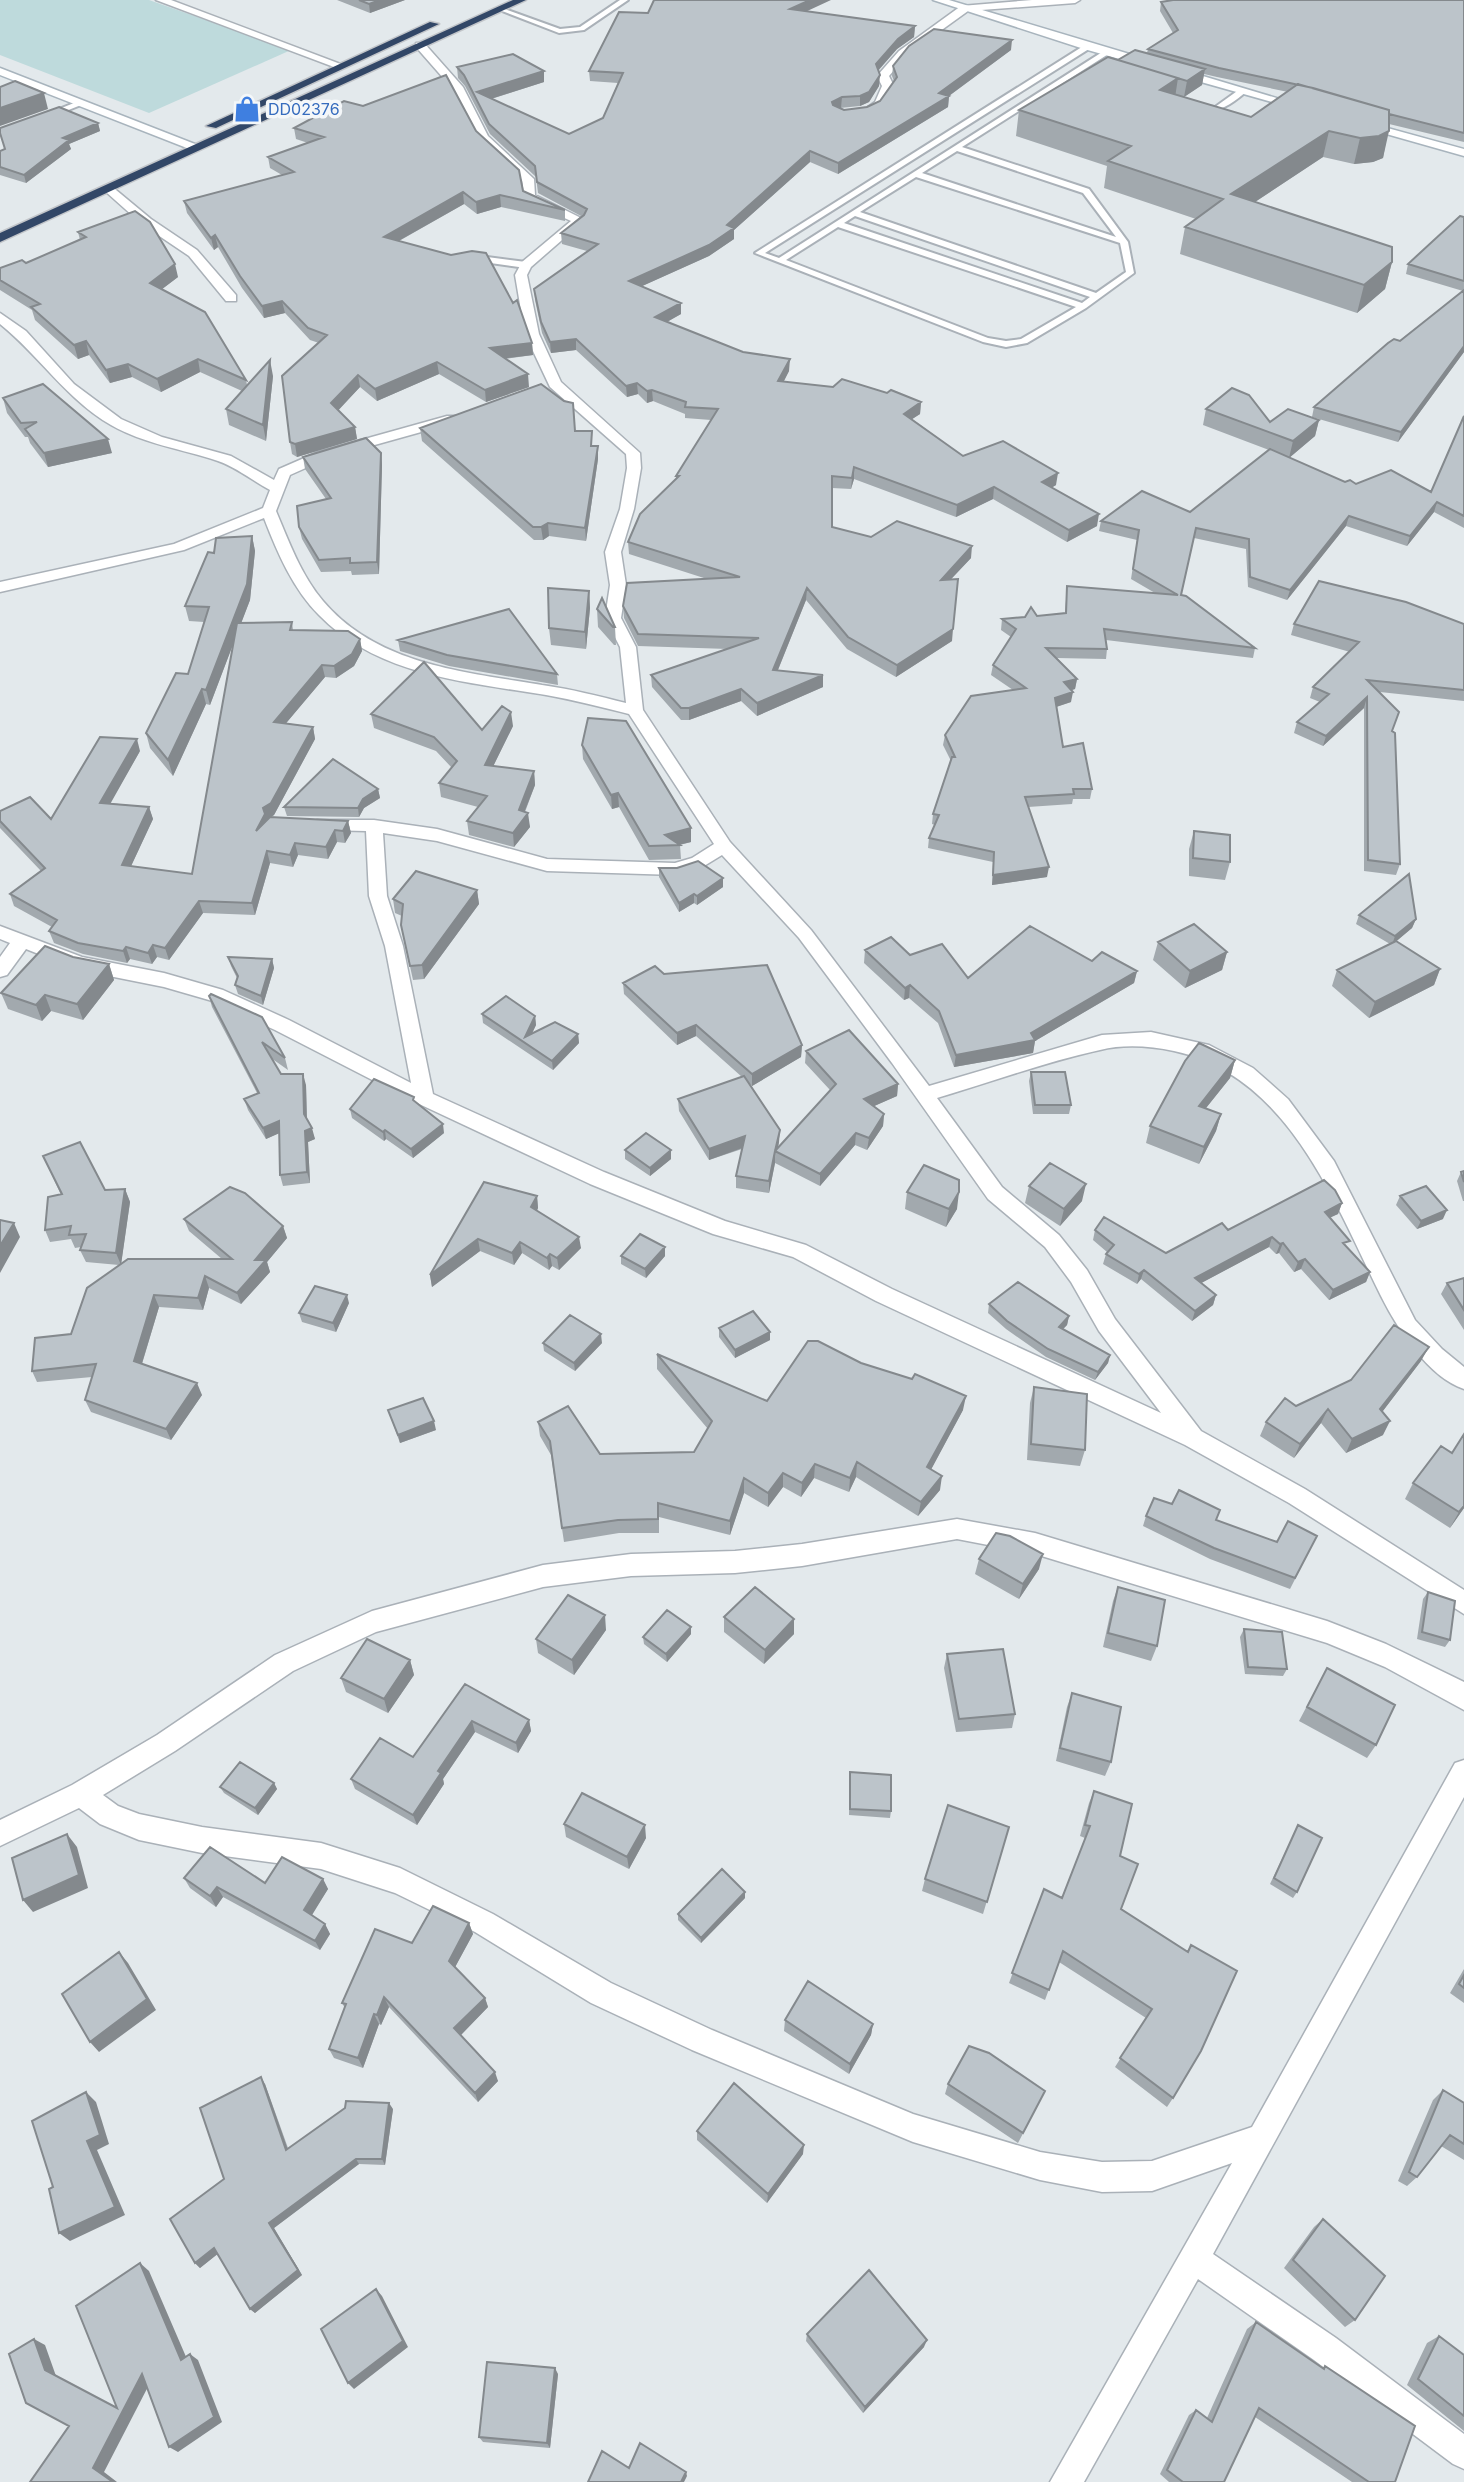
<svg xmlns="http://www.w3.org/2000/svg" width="1464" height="2482" font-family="Inter,sans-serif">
<rect width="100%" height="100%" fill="#e3e9ec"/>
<path fill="#bedadc" d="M 0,0 L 149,0 L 291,50 L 149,113 L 0,55 Z"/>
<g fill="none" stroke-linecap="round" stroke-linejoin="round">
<g stroke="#aab1b8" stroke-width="4">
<path id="lane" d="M 620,0 L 628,0 L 584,30 L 559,33 L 497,9 L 502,8 L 560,29 L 580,27 Z
M 1085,45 L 1092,47 L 765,253 L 779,258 L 1107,49 L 1110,53 L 962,147 L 1089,189 L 1128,242 L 1134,273 L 1086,308 L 1027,343 L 1006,347 L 983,342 L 755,253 ZM 957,151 L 1083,193 L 1116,237 L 922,173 ZM 916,177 L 1120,243 L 1126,272 L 1096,293 L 860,212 ZM 855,216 L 1090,297 L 1082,303 L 844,223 ZM 838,227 L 1076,307 L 1021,339 L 1006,341 L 988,338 L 786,260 Z
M 1240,89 L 1247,91 C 1233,103 1217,116 1198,108 L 1202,106 L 1215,107 Z
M 79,101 L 86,103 L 51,117 L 44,115 Z
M 472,255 L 526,262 L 530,265 L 526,268 L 469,260 L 469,256 Z"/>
</g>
<g stroke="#aab1b8" stroke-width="3">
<path id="street" d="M 156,0 L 171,0 L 343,65 L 334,67 Z
M 1032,0 L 1080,0 L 1075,3 L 968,11 L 907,55 L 889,76 L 894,86 L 884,106 L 868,116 L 858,114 L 875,102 L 882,86 L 877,76 L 899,51 L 961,6 Z
M 416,43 L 424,43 L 463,87 L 488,136 L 534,179 L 535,195 L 585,220 L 531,267 L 527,275 L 539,334 L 561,382 L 640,453 L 641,468 L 634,509 L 621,552 L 626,585 L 621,618 L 636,647 L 643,710 L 730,842 L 811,930 L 929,1086 L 1102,1035 L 1151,1032 L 1209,1045 L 1253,1068 L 1288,1099 L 1334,1161 L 1415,1320 L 1442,1349 L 1464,1367 L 1464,1389 C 1428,1377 1397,1328 1381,1296 C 1334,1202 1289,1076 1174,1051 C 1150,1046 1124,1044 1100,1050 C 1045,1062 991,1082 937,1098 L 1002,1187 L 1059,1235 L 1087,1270 L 1115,1319 L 1201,1431 L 1305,1489 L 1464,1590 L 1464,1614 L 1289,1503 L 1185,1445 L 876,1301 L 793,1257 L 713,1234 L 590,1184 L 417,1103 L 275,1030 L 209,1000 L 164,987 L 79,970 L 26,949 L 7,975 L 0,977 L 0,957 L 10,943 L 0,939 L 0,926 L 82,957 L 164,973 L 223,990 L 289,1020 L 411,1083 L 385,946 L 369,896 L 366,831 L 323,830 L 317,828 L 314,824 L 317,820 L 374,820 L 437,829 L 547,859 L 675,863 L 692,858 L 714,844 L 629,714 C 601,707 574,700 546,695 C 467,682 378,676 319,615 C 293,589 277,552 264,518 L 184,550 L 0,592 L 0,582 L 174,544 L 263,508 L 270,490 C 253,481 236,467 218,461 C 182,449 144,444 111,425 C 66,399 39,355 0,324 L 0,313 L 26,331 L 74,384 L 121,419 L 162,437 L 231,456 L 274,480 L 279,469 L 318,452 L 447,416 L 457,416 L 457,422 L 328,458 L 290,475 L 276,511 C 289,542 301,575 323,601 C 377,665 465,672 542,685 C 571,689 598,696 626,703 L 620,647 L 605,618 L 610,585 L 605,552 L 620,509 L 627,468 L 626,454 L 550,387 L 525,334 L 515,275 L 522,262 L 571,221 L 525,200 L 522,180 L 479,140 L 452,88 L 416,47 ZM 383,833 L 437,841 L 547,871 L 676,875 L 704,866 L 722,855 L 799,938 L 892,1063 L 988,1199 L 1045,1247 L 1071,1282 L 1099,1331 L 1161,1413 L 892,1289 L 806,1245 L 725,1221 L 604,1172 L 433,1094 L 403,946 L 387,896 Z
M 110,185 L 151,219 L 197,250 L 236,295 L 236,301 L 226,301 L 189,256 L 143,225 L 106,192 L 106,186 Z
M 957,1519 L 1035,1533 L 1327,1621 L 1386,1644 L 1464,1682 L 1464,1710 L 1385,1667 L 1327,1643 L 1035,1554 L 957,1539 L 802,1566 L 735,1573 L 631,1576 L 543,1587 L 376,1632 L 293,1671 L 175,1751 L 103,1795 L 118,1806 L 139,1814 L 202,1827 L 321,1843 L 400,1868 L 493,1914 L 611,1983 L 712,2030 L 913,2114 L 1040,2152 L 1102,2162 L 1152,2161 L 1252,2127 L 1455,1763 L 1464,1760 L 1464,1797 L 1213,2254 L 1336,2338 L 1464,2434 L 1464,2469 L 1453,2464 L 1314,2360 L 1198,2279 L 1084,2482 L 1050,2482 L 1232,2163 L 1152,2191 L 1102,2192 L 1040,2180 L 913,2142 L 692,2050 L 591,2003 L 475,1932 L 395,1893 L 321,1869 L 202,1853 L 139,1840 L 100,1824 L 79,1808 L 0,1846 L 0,1820 L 72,1785 L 157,1735 L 275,1655 L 372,1611 L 543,1565 L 631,1554 L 735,1551 L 802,1544 Z"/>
</g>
<g stroke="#a8b4bd" stroke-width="3">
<path id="secondary" d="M 933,0 L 949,0 L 1310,108 L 1300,110 L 1084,49 Z
M 0,68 L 200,146 L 202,148 L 192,150 L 0,75 Z
M 1362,121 L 1464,149 L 1464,156 L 1358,126 L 1356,124 Z"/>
</g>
<g stroke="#c2c5c9" stroke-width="3">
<path id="highway" d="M 513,0 L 526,0 L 0,242 L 0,233 Z
M 430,22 L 439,24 L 216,128 L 206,126 Z"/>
</g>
<use href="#lane" fill="#fff" fill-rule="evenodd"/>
<use href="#street" fill="#fff" fill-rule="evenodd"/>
<use href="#secondary" fill="#fff" fill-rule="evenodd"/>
<use href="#highway" fill="#324767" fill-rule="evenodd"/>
</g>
<path fill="#a2a9ae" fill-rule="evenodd" d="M 337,0 L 405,0 L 370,13 Z
M 1464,0 L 1464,142 L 1389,124 L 1383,158 L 1373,162 L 1354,164 L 1323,157 L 1255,202 L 1392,262 L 1385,289 L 1357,313 L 1180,254 L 1185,227 L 1196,219 L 1104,188 L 1107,166 L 1016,136 L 1019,110 L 1118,60 L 1147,53 L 1148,49 L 1173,33 L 1160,11 L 1161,2 ZM 1204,74 L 1217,77 L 1288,92 L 1251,117 L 1184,97 L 1202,85 Z
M 807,11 L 915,26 L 914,37 L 897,49 L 878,71 L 879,86 L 869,102 L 860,106 L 840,108 L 844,110 L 867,107 L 880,101 L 894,81 L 892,76 L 893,66 L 1011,50 L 949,96 L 948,107 L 838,174 L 810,162 L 734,230 L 734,239 L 709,256 L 642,286 L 681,303 L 681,314 L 667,322 L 789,371 L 783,382 L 887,393 L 921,402 L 920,414 L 912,419 L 963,456 L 1056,485 L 1051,488 L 1097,526 L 1067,542 L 993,499 L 956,517 L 854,479 L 851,489 L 832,488 L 832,527 L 871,537 L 971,558 L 951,579 L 952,641 L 896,677 L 847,649 L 806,600 L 778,670 L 823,687 L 757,716 L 741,701 L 689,720 L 681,720 L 652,687 L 651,675 L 728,649 L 638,646 L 624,618 L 623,606 L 707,579 L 629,554 L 628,542 L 676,480 L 676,476 L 711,420 L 685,418 L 685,414 L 653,401 L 647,403 L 638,394 L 627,397 L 576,350 L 551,353 L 542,333 L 535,300 L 534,289 L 587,251 L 562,244 L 561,233 L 581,216 L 538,193 L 536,177 L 490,134 L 465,86 L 458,78 L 457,67 L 544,71 L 544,82 L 491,99 L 569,134 L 603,118 L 618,83 L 590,81 L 589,71 L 648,13 Z
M 363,106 L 476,131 L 523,191 L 565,210 L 565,221 L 501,207 L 477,214 L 464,204 L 399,241 L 532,343 L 533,355 L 505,359 L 529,387 L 486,402 L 439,374 L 377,401 L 360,387 L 338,410 L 355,427 L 357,439 L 297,457 L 292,454 L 290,442 L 319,343 L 310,340 L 285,313 L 264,318 L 242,288 L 218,247 L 214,250 L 187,213 L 184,201 L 282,175 L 270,168 L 268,157 L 308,143 L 296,139 L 294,128 Z
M 98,123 L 100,131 L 69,144 L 71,149 L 26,183 L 0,175 L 0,151 Z
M 1464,217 L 1464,352 L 1398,442 L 1312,417 L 1314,407 L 1463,291 L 1406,274 L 1408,264 Z
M 78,232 L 178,277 L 162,289 L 246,380 L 247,385 L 273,376 L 266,441 L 229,425 L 226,409 L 242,391 L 200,372 L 161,392 L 132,377 L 110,383 L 89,355 L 78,359 L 35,320 L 32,310 L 0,290 L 0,268 L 26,263 L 80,240 Z
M 3,398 L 112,453 L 48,467 L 30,443 L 28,437 L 25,437 L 7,413 Z
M 1206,409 L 1270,422 L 1319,420 L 1315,436 L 1289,458 L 1345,482 L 1431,492 L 1464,416 L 1464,528 L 1434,512 L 1407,546 L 1346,526 L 1287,600 L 1248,587 L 1246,549 L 1194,538 L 1181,595 L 1255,648 L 1253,658 L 1106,640 L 1107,649 L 1106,659 L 1057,658 L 1077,679 L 1075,689 L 1071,690 L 1071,702 L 1056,707 L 1063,747 L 1092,789 L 1090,799 L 1073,799 L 1072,804 L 1028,807 L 1047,877 L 992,885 L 993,862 L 928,848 L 929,838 L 935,825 L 932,824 L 933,814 L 951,761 L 943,745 L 945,735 L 1013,690 L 991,675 L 993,665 L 1011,637 L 1001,630 L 1002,619 L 1065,614 L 1067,586 L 1155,593 L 1131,579 L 1137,540 L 1099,531 L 1101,521 L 1190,512 L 1269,450 L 1203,425 Z
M 420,428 L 575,431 L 592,446 L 598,446 L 598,459 L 586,541 L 549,536 L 543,540 L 534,540 L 422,441 Z
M 381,453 L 382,465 L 379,574 L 352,575 L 351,571 L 321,572 L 302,539 L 299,527 L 326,499 L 305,469 L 303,457 Z
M 252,536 L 255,551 L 250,600 L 241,623 L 292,622 L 293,630 L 360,639 L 362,651 L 354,666 L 336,678 L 325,677 L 286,723 L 313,727 L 315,739 L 274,815 L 271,817 L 348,821 L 351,833 L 345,843 L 337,842 L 328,859 L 298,855 L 293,867 L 270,863 L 255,915 L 203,913 L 169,960 L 157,957 L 152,964 L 130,959 L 127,963 L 83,954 L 54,943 L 49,931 L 52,927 L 14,906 L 10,894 L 41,871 L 0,828 L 0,811 L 51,819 L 140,751 L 110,803 L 149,807 L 153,819 L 131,866 L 192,874 L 233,644 L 210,705 L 206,704 L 173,776 L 150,748 L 146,733 L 188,674 L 204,622 L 189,621 L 185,606 L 214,553 Z
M 589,591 L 590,608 L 586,649 L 551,645 L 549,628 Z
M 597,609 L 615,627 L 616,645 L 614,645 L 598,627 Z
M 1294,624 L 1464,624 L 1464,701 L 1380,692 L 1392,731 L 1400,864 L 1396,875 L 1364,871 L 1364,708 L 1323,746 L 1294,733 L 1297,722 L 1320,702 L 1310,698 L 1313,687 L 1350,652 L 1291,635 Z
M 398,640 L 557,674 L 558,685 L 449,666 L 400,651 Z
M 371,714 L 482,730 L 513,726 L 493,766 L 534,771 L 535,785 L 525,812 L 530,827 L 514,847 L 469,835 L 467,821 L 478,807 L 441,797 L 439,783 L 452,768 L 436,751 L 374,728 Z
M 582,745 L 691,828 L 691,842 L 680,845 L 681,859 L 649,860 L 619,807 L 612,809 L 583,759 Z
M 378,789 L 380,798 L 364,808 L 359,817 L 287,816 L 284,807 Z
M 1194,831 L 1230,862 L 1225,880 L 1189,876 L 1189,849 Z
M 659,868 L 723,887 L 697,905 L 694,903 L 679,912 L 659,877 Z
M 477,890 L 479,904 L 424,979 L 413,980 L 401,925 L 402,916 L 395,913 L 393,899 Z
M 1359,915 L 1416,919 L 1412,928 L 1396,941 L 1440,969 L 1434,985 L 1369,1018 L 1332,986 L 1337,970 L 1390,944 L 1356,924 Z
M 1158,942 L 1227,952 L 1222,970 L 1185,988 L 1153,960 Z
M 865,950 L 910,955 L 968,978 L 1092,961 L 1137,971 L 1134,983 L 1035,1041 L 1033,1053 L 954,1067 L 938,1023 L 909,998 L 904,1000 L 864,963 Z
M 73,957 L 109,964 L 114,980 L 83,1020 L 51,1011 L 42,1021 L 8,1009 L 1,993 Z
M 228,957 L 272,959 L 274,968 L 263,1005 L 238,994 L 235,985 L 237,978 L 231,966 Z
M 664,974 L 802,1045 L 801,1057 L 752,1086 L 748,1082 L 779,1142 L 778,1148 L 830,1090 L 805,1063 L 806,1051 L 898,1084 L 897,1096 L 874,1106 L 884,1114 L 883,1126 L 867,1150 L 855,1145 L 820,1186 L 775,1163 L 769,1193 L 736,1188 L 736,1176 L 742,1149 L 709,1160 L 679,1111 L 678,1099 L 742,1077 L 696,1036 L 677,1045 L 624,994 L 623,983 Z
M 209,996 L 285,1058 L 288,1070 L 271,1058 L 281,1074 L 306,1085 L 307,1119 L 315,1139 L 308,1142 L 310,1183 L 283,1186 L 280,1175 L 279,1133 L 266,1139 L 248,1110 L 244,1099 L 257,1093 L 212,1007 Z
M 482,1014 L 535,1016 L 536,1025 L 532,1033 L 578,1034 L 579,1043 L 553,1070 L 483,1023 Z
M 1235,1060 L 1230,1078 L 1206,1108 L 1221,1114 L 1216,1131 L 1199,1164 L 1146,1143 L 1150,1126 Z
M 1031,1072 L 1071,1105 L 1069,1114 L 1033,1114 L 1029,1081 Z
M 350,1109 L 444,1133 L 413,1158 L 386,1139 L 384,1141 L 352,1118 Z
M 625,1150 L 671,1150 L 671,1159 L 650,1176 L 625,1159 Z
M 43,1156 L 105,1190 L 125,1189 L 130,1202 L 121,1264 L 222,1259 L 189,1231 L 184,1219 L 283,1226 L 287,1238 L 267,1262 L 270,1272 L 241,1304 L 209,1288 L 203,1310 L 159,1307 L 142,1364 L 202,1395 L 171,1440 L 91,1412 L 85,1400 L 92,1377 L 37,1382 L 32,1371 L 71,1334 L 119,1265 L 86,1262 L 80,1250 L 81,1247 L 75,1248 L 71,1239 L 50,1242 L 45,1230 L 61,1195 Z
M 1464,1171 L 1464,1201 L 1463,1201 L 1457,1181 L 1461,1172 Z
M 1029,1186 L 1082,1201 L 1060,1226 L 1025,1203 Z
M 907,1192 L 957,1209 L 946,1227 L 905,1209 Z
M 537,1196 L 538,1208 L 537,1211 L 581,1248 L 559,1270 L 552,1266 L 549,1270 L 522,1253 L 514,1265 L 480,1251 L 432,1287 L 430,1275 Z
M 1400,1196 L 1443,1219 L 1417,1229 L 1396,1205 Z
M 1342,1203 L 1338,1214 L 1330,1217 L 1347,1248 L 1370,1272 L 1366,1282 L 1329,1300 L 1301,1269 L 1294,1272 L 1279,1253 L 1276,1254 L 1269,1247 L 1201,1283 L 1216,1295 L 1213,1305 L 1192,1321 L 1141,1279 L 1137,1284 L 1103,1264 L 1106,1254 L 1107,1252 L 1093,1240 L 1095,1230 L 1166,1253 L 1228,1230 Z
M 665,1247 L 665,1256 L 646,1278 L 621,1264 L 621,1256 Z
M 1464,1278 L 1464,1330 L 1441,1294 L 1447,1283 Z
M 349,1303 L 336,1332 L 302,1322 L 299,1313 Z
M 989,1304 L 1069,1316 L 1067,1325 L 1063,1329 L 1110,1355 L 1108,1363 L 1095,1380 L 1046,1357 L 1006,1329 L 988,1313 Z
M 719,1328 L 770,1332 L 770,1340 L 735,1358 L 719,1337 Z
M 543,1343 L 602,1343 L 575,1371 L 544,1351 Z
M 657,1354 L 767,1401 L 963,1410 L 931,1469 L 940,1490 L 918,1516 L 856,1477 L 849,1492 L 814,1478 L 801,1497 L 783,1487 L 768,1507 L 744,1493 L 730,1535 L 659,1517 L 659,1533 L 619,1533 L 564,1542 L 551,1455 L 540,1436 L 538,1422 L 600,1454 L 694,1452 L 708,1429 L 657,1369 Z
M 1421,1361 L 1382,1412 L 1383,1435 L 1346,1453 L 1321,1423 L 1294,1458 L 1260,1436 L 1266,1422 L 1296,1406 Z
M 1034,1387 L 1085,1450 L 1080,1466 L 1027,1460 L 1030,1403 Z
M 388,1410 L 436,1430 L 400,1443 Z
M 1464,1434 L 1464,1508 L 1450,1528 L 1405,1499 L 1413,1483 L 1452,1453 Z
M 1172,1504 L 1220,1510 L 1216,1520 L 1277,1542 L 1317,1536 L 1290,1589 L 1210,1559 L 1143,1526 L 1146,1516 Z
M 979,1559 L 1039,1569 L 1019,1599 L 975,1574 Z
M 1118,1587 L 1157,1646 L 1151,1661 L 1103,1647 L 1113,1601 Z
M 1428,1592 L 1450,1640 L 1445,1647 L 1417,1639 L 1423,1599 Z
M 724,1617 L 794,1619 L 794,1634 L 764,1664 L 724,1632 Z
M 691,1627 L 691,1634 L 667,1662 L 644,1644 L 643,1637 Z
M 1244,1629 L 1287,1669 L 1283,1676 L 1245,1674 L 1240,1637 Z
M 606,1630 L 574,1675 L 538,1653 L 536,1639 Z
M 947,1654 L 1015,1714 L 1012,1728 L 956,1732 L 944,1668 Z
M 410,1660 L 414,1675 L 388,1713 L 346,1692 L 341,1678 Z
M 1327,1668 L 1376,1745 L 1367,1758 L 1299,1721 Z
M 465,1684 L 529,1720 L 531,1731 L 518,1753 L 475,1732 L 443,1779 L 444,1784 L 417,1825 L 355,1789 L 351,1779 L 413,1757 Z
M 1072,1693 L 1111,1762 L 1105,1776 L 1056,1761 L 1067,1707 Z
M 850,1772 L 891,1811 L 890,1818 L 849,1815 Z
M 274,1783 L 277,1789 L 258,1815 L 224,1793 L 220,1787 Z
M 1094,1791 L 1120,1856 L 1121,1909 L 1187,1952 L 1191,1945 L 1173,2098 L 1167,2107 L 1115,2067 L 1146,2018 L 1059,1962 L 1045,2000 L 1009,1983 L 1044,1889 L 1062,1898 L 1085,1838 L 1080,1836 L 1089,1803 Z
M 564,1824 L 646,1838 L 629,1869 L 566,1837 Z
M 1298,1825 L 1297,1892 L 1293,1898 L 1270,1884 Z
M 1009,1827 L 983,1914 L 922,1891 L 925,1879 Z
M 184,1878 L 265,1883 L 323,1879 L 328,1889 L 311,1915 L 325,1924 L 330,1934 L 320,1950 L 223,1897 L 216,1907 L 190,1888 Z
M 745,1898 L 701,1943 L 678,1920 L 678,1914 Z
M 469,1923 L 473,1934 L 455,1967 L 485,1998 L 488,2007 L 461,2035 L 498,2081 L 478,2102 L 389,2007 L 381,2025 L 379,2024 L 363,2068 L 334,2058 L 329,2049 L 345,2008 L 342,2003 L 412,1943 Z
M 1464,1969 L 1464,2003 L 1450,1993 Z
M 785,2020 L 873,2024 L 871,2035 L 849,2074 L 784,2031 Z
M 265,2084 L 288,2148 L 393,2109 L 385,2165 L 359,2164 L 274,2228 L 302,2275 L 255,2313 L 250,2309 L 217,2254 L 200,2268 L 195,2263 L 224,2179 Z
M 948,2084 L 1045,2091 L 1018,2143 L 945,2094 Z
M 1443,2090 L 1464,2103 L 1464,2160 L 1441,2146 L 1417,2177 L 1407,2186 L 1398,2181 L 1433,2100 Z
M 697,2131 L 803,2154 L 767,2203 L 697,2140 Z
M 1323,2219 L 1355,2320 L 1345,2327 L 1284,2268 L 1314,2227 Z
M 1256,2322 L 1322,2368 L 1325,2366 L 1395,2482 L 1352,2482 L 1255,2417 L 1224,2482 L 1169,2482 L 1160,2474 L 1189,2415 L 1196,2410 L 1207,2418 L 1247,2329 Z
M 807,2334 L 924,2347 L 863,2413 L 806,2341 Z
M 1439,2336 L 1464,2355 L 1464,2431 L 1407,2385 L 1427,2343 Z
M 558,2374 L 550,2448 L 483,2442 L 479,2437 Z"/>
<path fill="#84898d" d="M 380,0 L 405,0 L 370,13 L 369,4 Z
M 810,0 L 831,0 L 790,19 L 790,9 Z
M 915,26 L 914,37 L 897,49 L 875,74 L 876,64 L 898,39 Z
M 1012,40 L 1011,50 L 946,98 L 949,96 L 948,107 L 838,174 L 838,163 L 939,93 Z
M 1205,69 L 1202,85 L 1184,97 L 1187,81 Z
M 544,71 L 544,82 L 478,103 L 477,92 Z
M 880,75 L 879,86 L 869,102 L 860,106 L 860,96 Z
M 1178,78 L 1174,104 L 1160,90 Z
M 44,93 L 48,109 L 0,126 L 0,108 Z
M 842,97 L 841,108 L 832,113 L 832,102 Z
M 98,123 L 100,131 L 69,144 L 71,149 L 26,183 L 24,175 L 63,138 Z
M 1329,131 L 1323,157 L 1226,221 L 1231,194 Z
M 1389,131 L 1383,158 L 1373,162 L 1354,164 L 1360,138 Z
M 810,151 L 810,162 L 734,230 L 734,239 L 709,256 L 629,292 L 629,281 L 727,225 Z
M 463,192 L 464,204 L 386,248 L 384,237 Z
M 500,195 L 501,207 L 477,214 L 476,202 Z
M 215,235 L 218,247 L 214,250 L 211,238 Z
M 1392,262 L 1385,289 L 1357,313 L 1364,285 Z
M 175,264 L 178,277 L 153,296 L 150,283 Z
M 282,301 L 285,313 L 264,318 L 262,306 Z
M 681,303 L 681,314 L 656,328 L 655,317 Z
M 576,339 L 576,350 L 551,353 L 550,342 Z
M 86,341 L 89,355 L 78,359 L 74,345 Z
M 532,343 L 533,355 L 492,360 L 490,348 Z
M 1464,346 L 1464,352 L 1398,442 L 1401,432 Z
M 198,359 L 200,372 L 161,392 L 157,379 Z
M 790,359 L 789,371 L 778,393 L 778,381 Z
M 270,360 L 273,376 L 266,441 L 263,425 Z
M 437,362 L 439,374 L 377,401 L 375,389 Z
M 128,364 L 132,377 L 110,383 L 106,370 Z
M 528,374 L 529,387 L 486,402 L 485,390 Z
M 358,375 L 360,387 L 334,415 L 331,403 Z
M 637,383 L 638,394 L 627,397 L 626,386 Z
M 652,390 L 653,401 L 647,403 L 647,391 Z
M 921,402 L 920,414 L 903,425 L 904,414 Z
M 1319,420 L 1315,436 L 1289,458 L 1293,441 Z
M 355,427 L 357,439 L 297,457 L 295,444 Z
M 108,439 L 112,453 L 48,467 L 44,453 Z
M 598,446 L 598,459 L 586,541 L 585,528 Z
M 381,453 L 382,465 L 379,574 L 377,562 Z
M 854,467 L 854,479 L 851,489 L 852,478 Z
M 1058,473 L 1056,485 L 1041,494 L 1042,482 Z
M 994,487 L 993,499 L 956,517 L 957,505 Z
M 1437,502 L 1434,512 L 1407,546 L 1410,536 Z
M 1099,514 L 1097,526 L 1067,542 L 1069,530 Z
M 1349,516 L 1346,526 L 1287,600 L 1290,590 Z
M 548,523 L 549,536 L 543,540 L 541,527 Z
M 252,536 L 255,551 L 250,600 L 210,705 L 206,690 Z
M 972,546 L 971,558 L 939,592 L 941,580 Z
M 807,588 L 806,600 L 773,682 L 773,670 Z
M 589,591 L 590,608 L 586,649 L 585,632 Z
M 953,629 L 952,641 L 896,677 L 897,665 Z
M 360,639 L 362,651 L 354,666 L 336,678 L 334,666 Z
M 322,665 L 325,677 L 277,734 L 274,722 Z
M 823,675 L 823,687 L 757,716 L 757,703 Z
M 1077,679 L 1075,689 L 1063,693 L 1064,682 Z
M 202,689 L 206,704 L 173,776 L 168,760 Z
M 741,689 L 741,701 L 689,720 L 689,708 Z
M 1073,692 L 1071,702 L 1053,708 L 1055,698 Z
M 1367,697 L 1364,708 L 1323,746 L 1326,736 Z
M 511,712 L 513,726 L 487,779 L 485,765 Z
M 313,727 L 315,739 L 274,815 L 266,820 L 268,826 L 256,831 L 263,808 Z
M 137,739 L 140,751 L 104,815 L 100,803 Z
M 534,771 L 535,785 L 520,823 L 528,813 L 530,827 L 514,847 L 513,833 L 519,810 Z
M 378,789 L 380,798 L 364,808 L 359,817 L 358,808 L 363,799 Z
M 618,793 L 619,807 L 612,809 L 611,795 Z
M 149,807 L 153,819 L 126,877 L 122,865 Z
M 348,821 L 351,833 L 345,843 L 343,831 Z
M 691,828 L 691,842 L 678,845 L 665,835 Z
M 335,830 L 337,842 L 328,859 L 326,847 Z
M 295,843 L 298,855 L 293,867 L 290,855 Z
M 267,851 L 270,863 L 255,915 L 252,903 Z
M 1049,867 L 1047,877 L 992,885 L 993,875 Z
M 723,878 L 723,887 L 697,905 L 697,896 Z
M 477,890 L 479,904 L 424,979 L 422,965 Z
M 694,894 L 694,903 L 679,912 L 679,903 Z
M 199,901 L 203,913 L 169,960 L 165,948 Z
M 1416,919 L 1412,928 L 1392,945 L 1395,936 Z
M 153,945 L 157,957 L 152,964 L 148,953 Z
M 126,947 L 130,959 L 127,963 L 123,951 Z
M 1227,952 L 1222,970 L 1185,988 L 1190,971 Z
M 272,959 L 274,968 L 263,1005 L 261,996 Z
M 109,964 L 114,980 L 83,1020 L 77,1004 Z
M 1440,969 L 1434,985 L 1369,1018 L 1375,1002 Z
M 1137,971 L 1134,983 L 1035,1041 L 1033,1053 L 954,1067 L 956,1055 L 1031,1033 Z
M 910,985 L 909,998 L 904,1000 L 905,988 Z
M 45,995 L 51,1011 L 42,1021 L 36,1005 Z
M 535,1016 L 536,1025 L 527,1044 L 525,1037 Z
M 696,1025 L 696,1036 L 677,1045 L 677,1033 Z
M 578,1034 L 579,1043 L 553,1070 L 552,1061 Z
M 802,1045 L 801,1057 L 752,1086 L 752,1074 Z
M 1235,1060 L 1230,1078 L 1194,1123 L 1199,1106 Z
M 303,1074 L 306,1085 L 307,1126 L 304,1114 Z
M 898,1084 L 897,1096 L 863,1111 L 864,1099 Z
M 884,1114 L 883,1126 L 867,1150 L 869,1138 Z
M 1221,1114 L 1216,1131 L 1199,1164 L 1204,1147 Z
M 279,1121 L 282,1132 L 266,1139 L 263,1128 Z
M 443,1124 L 444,1133 L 413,1158 L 411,1149 Z
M 312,1128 L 315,1139 L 308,1142 L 310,1183 L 307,1172 L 305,1131 Z
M 385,1130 L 386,1139 L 384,1141 L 383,1132 Z
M 780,1130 L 779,1142 L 777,1152 L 775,1151 Z
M 856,1133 L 855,1145 L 820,1186 L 820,1174 Z
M 745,1136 L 745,1147 L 709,1160 L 709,1149 Z
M 671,1150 L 671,1159 L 650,1176 L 650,1168 Z
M 775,1151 L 775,1163 L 769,1193 L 769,1181 Z
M 1086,1184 L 1082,1201 L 1060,1226 L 1064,1209 Z
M 125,1189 L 130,1202 L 121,1265 L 116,1253 Z
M 959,1192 L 957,1209 L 946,1227 L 949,1209 Z
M 537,1196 L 538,1208 L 532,1219 L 531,1207 Z
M 1342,1203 L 1338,1214 L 1321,1222 L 1325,1212 Z
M 1447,1210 L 1443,1219 L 1417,1229 L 1421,1221 Z
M 14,1223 L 20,1237 L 0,1273 L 0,1246 Z
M 283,1226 L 287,1238 L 267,1262 L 270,1272 L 241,1304 L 237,1293 L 255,1260 Z
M 579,1237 L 581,1248 L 559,1270 L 557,1258 Z
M 1272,1237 L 1269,1247 L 1192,1288 L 1195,1278 Z
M 478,1239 L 480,1251 L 432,1287 L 430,1275 Z
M 520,1242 L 522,1253 L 514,1265 L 512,1253 Z
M 1283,1243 L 1279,1253 L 1276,1254 L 1280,1244 Z
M 665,1247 L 665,1256 L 646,1278 L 645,1269 Z
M 550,1254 L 552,1266 L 549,1270 L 547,1258 Z
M 1305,1259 L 1301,1269 L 1294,1272 L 1298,1262 Z
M 1144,1270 L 1141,1279 L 1137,1284 L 1139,1274 Z
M 1370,1272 L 1366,1282 L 1329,1300 L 1333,1290 Z
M 205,1276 L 209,1288 L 203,1310 L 198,1298 Z
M 154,1295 L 159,1307 L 139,1373 L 134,1361 Z
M 347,1295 L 349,1303 L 336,1332 L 333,1323 Z
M 1216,1295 L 1213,1305 L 1192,1321 L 1195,1311 Z
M 1069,1316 L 1067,1325 L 1057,1335 L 1059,1327 Z
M 770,1332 L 770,1340 L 735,1358 L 735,1350 Z
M 601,1334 L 602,1343 L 575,1371 L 574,1363 Z
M 1429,1347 L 1421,1361 L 1373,1424 L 1380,1409 Z
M 1110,1355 L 1108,1363 L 1095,1380 L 1098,1372 Z
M 197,1383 L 202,1395 L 171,1440 L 166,1429 Z
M 966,1396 L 963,1410 L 925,1481 L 927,1467 Z
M 1328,1409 L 1321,1423 L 1294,1458 L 1300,1444 Z
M 434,1421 L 436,1430 L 400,1443 L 398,1435 Z
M 1390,1421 L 1383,1435 L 1346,1453 L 1352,1439 Z
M 857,1462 L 856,1477 L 849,1492 L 850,1478 Z
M 815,1464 L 814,1478 L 801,1497 L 802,1483 Z
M 783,1473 L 783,1487 L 768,1507 L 768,1493 Z
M 942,1476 L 940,1490 L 918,1516 L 921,1502 Z
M 744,1478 L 744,1493 L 730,1535 L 730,1521 Z
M 1464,1506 L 1464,1508 L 1450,1528 L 1459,1512 Z
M 1043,1554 L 1039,1569 L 1019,1599 L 1023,1584 Z
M 605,1615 L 606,1630 L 574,1675 L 572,1660 Z
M 794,1619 L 794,1634 L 764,1664 L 765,1650 Z
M 691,1627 L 691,1634 L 667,1662 L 666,1654 Z
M 410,1660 L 414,1675 L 388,1713 L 384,1699 Z
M 529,1720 L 531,1731 L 518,1753 L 516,1743 Z
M 472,1721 L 475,1732 L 443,1779 L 444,1784 L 417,1825 L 413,1815 L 438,1771 Z
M 274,1783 L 277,1789 L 258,1815 L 255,1808 Z
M 645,1825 L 646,1838 L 629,1869 L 627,1857 Z
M 67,1834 L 77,1847 L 88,1888 L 33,1912 L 23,1900 Z
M 323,1879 L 328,1889 L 309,1920 L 304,1910 Z
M 217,1887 L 223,1897 L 216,1907 L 210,1896 Z
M 745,1892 L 745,1898 L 701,1943 L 701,1938 Z
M 469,1923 L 473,1934 L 453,1971 L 449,1961 Z
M 325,1924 L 330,1934 L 320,1950 L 315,1941 Z
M 119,1952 L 128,1963 L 156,2010 L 99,2052 L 90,2042 Z
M 384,1997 L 389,2007 L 381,2025 L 377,2015 Z
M 485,1998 L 488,2007 L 458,2038 L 454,2028 Z
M 374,2014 L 379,2024 L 363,2068 L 358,2058 Z
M 873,2024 L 871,2035 L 849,2074 L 850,2064 Z
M 495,2072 L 498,2081 L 478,2102 L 475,2093 Z
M 261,2077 L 265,2084 L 290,2156 L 286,2150 Z
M 86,2092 L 96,2102 L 109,2144 L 97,2150 L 125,2215 L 70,2241 L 59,2233 L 87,2141 Z
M 389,2103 L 393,2109 L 385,2165 L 382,2159 Z
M 804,2145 L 803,2154 L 767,2203 L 768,2194 Z
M 356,2159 L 359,2164 L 274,2228 L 302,2275 L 255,2313 L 250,2309 L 269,2223 Z
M 214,2248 L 219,2253 L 200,2268 L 195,2263 Z
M 140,2263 L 149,2271 L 190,2366 L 181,2360 Z
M 376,2289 L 382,2296 L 408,2347 L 354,2389 L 348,2383 Z
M 34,2339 L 45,2345 L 56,2376 L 45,2370 Z
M 927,2340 L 924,2347 L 863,2413 L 865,2407 Z
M 190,2354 L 198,2360 L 222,2422 L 178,2452 L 169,2447 Z
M 555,2368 L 558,2374 L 550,2448 L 547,2443 Z
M 142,2374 L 152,2379 L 104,2472 L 117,2482 L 113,2482 L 93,2468 Z
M 686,2472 L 687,2476 L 684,2482 L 681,2482 Z"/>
<path fill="#bcc4ca" stroke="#84898d" stroke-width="2" d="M 359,0 L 380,0 L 369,4 Z
M 654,0 L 810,0 L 790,9 L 915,26 L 898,39 L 876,64 L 880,75 L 869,92 L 860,96 L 842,97 L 832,102 L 833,105 L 844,110 L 867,107 L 880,101 L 897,77 L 893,66 L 909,46 L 934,29 L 1012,40 L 939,93 L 949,96 L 838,163 L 810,151 L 727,225 L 734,228 L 709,245 L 629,281 L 681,303 L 655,317 L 743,352 L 790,359 L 778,381 L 833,387 L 842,379 L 887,393 L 891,390 L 921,402 L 904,414 L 963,456 L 1003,441 L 1058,473 L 1042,482 L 1099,514 L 1069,530 L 994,487 L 957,505 L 854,467 L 852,478 L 832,476 L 832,527 L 871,537 L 897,521 L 972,546 L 941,580 L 958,579 L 953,629 L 897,665 L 848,637 L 807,588 L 773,670 L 823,675 L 757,703 L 741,689 L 689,708 L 681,708 L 651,675 L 759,638 L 638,634 L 623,606 L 627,583 L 740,577 L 628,542 L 640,514 L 679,476 L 676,476 L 718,409 L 685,407 L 686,402 L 652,390 L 647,391 L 637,383 L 626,386 L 576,339 L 550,342 L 541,322 L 534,289 L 598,244 L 561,233 L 584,215 L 587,209 L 537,182 L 535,166 L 489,124 L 464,75 L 457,67 L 513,54 L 544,71 L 477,92 L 569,134 L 603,118 L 623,73 L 589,71 L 619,12 L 648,13 Z
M 1173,0 L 1464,0 L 1464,133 L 1389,114 L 1389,110 L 1313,88 L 1219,68 L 1148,49 L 1178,30 L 1161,2 Z
M 1135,50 L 1205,69 L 1187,81 L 1118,60 Z
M 1108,57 L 1178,78 L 1160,90 L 1251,117 L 1298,84 L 1389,110 L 1389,131 L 1379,136 L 1360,138 L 1329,131 L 1231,194 L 1392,247 L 1392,262 L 1364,285 L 1185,227 L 1223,199 L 1108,161 L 1131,146 L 1019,110 Z
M 446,75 L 476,131 L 519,170 L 523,191 L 565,210 L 500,195 L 476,202 L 463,192 L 384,237 L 451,255 L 472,251 L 486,253 L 513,303 L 517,300 L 532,343 L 490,348 L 528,374 L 485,390 L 437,362 L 375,389 L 358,375 L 331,403 L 355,427 L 295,444 L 290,442 L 282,376 L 327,335 L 308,328 L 282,301 L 262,306 L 240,276 L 215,235 L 211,238 L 184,201 L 294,172 L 268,157 L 324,137 L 294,128 L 344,101 L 363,106 Z
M 15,81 L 44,93 L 0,108 L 0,87 Z
M 59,107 L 98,123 L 63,138 L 69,140 L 24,175 L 0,167 L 0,151 L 5,149 L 0,133 L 0,128 Z
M 135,211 L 150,222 L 175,264 L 150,283 L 205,312 L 246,380 L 198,359 L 157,379 L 128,364 L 106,370 L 86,341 L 74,345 L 31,307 L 40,304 L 0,280 L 0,268 L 22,260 L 26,263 L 86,237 L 78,232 Z
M 1460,216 L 1464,217 L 1464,281 L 1408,264 Z
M 1464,290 L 1464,346 L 1401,432 L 1314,407 L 1388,343 L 1394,339 L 1400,341 Z
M 270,360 L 263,425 L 226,409 Z
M 43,384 L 108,439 L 44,453 L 25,429 L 37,422 L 21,423 L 3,398 Z
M 541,384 L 564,401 L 573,403 L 575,431 L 592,431 L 591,446 L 598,446 L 585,528 L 548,523 L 541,527 L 533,527 L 420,428 Z
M 1232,388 L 1249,395 L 1270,422 L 1288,409 L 1319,420 L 1293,441 L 1206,409 Z
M 1464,416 L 1464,516 L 1437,502 L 1410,536 L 1349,516 L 1290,590 L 1250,577 L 1249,539 L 1196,528 L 1181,595 L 1186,596 L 1255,648 L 1104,629 L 1107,649 L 1046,648 L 1077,679 L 1064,682 L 1073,692 L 1055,698 L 1063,747 L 1083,743 L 1092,789 L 1073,789 L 1074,794 L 1025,797 L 1049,867 L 993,875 L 994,852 L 929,838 L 939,815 L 933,814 L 952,757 L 955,757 L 945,735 L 971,696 L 1026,688 L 993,665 L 1016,629 L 1002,619 L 1025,617 L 1031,607 L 1037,616 L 1066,613 L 1067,586 L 1178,595 L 1133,569 L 1139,530 L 1101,521 L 1142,491 L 1190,512 L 1270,449 L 1345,482 L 1350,480 L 1356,484 L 1391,470 L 1431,492 Z
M 366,438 L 381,453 L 377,562 L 350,563 L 350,558 L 319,560 L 299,527 L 297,506 L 331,498 L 303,457 Z
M 252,536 L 247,584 L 206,690 L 202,689 L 168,760 L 146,733 L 176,673 L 188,674 L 209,607 L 185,606 L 208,552 L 214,553 L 216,538 Z
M 1319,581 L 1406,602 L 1464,624 L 1464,690 L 1367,680 L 1399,712 L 1392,731 L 1395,733 L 1400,864 L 1368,860 L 1367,697 L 1326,736 L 1297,722 L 1329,694 L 1313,687 L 1359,642 L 1294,624 Z
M 548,588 L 589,591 L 585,632 L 549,628 Z
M 602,598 L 615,627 L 613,627 L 597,609 Z
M 509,609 L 557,674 L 447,655 L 398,640 Z
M 292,622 L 290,630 L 348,631 L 360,639 L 352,654 L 334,666 L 322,665 L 274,722 L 313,727 L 271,803 L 263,808 L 265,814 L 256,831 L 270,817 L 348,821 L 343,831 L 335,830 L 326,847 L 295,843 L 290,855 L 267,851 L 252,903 L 199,901 L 165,948 L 153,945 L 148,953 L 126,947 L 123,951 L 78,943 L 49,931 L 57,920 L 10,894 L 45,868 L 0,821 L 0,811 L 30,797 L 51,819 L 100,737 L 137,739 L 100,803 L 149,807 L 122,865 L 192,874 L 237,623 Z
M 424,662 L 482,730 L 502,706 L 511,712 L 485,765 L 534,771 L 519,810 L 528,813 L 513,833 L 467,821 L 487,796 L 439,783 L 457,761 L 434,737 L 371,714 Z
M 588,718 L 626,721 L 691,828 L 665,835 L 680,845 L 649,846 L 618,793 L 611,795 L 582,745 Z
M 333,759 L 378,789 L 363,799 L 358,808 L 284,807 Z
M 1194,831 L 1230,835 L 1230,862 L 1193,858 Z
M 698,861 L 723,878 L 697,896 L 694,894 L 679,903 L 659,868 L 677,868 Z
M 416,871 L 477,890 L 422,965 L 410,966 L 401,925 L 403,904 L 393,899 Z
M 1409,874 L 1416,919 L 1395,936 L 1359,915 Z
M 1194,924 L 1227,952 L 1190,971 L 1158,942 Z
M 1030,926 L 1092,961 L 1102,952 L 1137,971 L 1031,1033 L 1035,1040 L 956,1055 L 939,1011 L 910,985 L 905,988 L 865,950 L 891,937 L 910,955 L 942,944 L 968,978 Z
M 1396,941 L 1440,969 L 1375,1002 L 1337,970 Z
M 45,946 L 73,957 L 109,964 L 77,1004 L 45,995 L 36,1005 L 1,993 Z
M 228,957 L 272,959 L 261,996 L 235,985 L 238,976 Z
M 767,965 L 802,1045 L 752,1074 L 696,1025 L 677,1033 L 623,983 L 655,966 L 664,974 Z
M 211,994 L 262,1017 L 285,1058 L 262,1042 L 281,1074 L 303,1074 L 304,1114 L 312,1128 L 305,1131 L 307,1172 L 280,1175 L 279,1121 L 263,1128 L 244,1099 L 259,1093 L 209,996 Z
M 506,996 L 535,1016 L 525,1037 L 555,1022 L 578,1034 L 552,1061 L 482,1014 Z
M 849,1030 L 898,1084 L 864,1099 L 884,1114 L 869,1138 L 856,1133 L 820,1174 L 775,1151 L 769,1181 L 736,1176 L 745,1136 L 709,1149 L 678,1099 L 744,1076 L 780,1130 L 775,1151 L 836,1084 L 806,1051 Z
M 1199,1043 L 1235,1060 L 1199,1106 L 1221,1114 L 1204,1147 L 1150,1126 L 1185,1061 Z
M 1031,1072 L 1065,1072 L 1071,1105 L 1035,1105 Z
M 374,1079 L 414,1097 L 413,1100 L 443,1124 L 411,1149 L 385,1130 L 383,1132 L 350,1109 Z
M 646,1133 L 671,1150 L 650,1168 L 625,1150 Z
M 80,1142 L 105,1190 L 125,1189 L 116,1253 L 80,1250 L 86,1234 L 69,1235 L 71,1226 L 45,1230 L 48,1197 L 62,1194 L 43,1156 Z
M 1050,1163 L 1086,1184 L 1064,1209 L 1029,1186 Z
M 924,1165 L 959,1180 L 959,1192 L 949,1209 L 907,1192 Z
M 1464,1171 L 1464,1182 L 1461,1172 Z
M 1324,1180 L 1335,1190 L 1342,1203 L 1325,1212 L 1350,1241 L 1343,1243 L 1370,1272 L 1333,1290 L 1305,1259 L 1298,1262 L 1283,1243 L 1280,1244 L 1272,1237 L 1195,1278 L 1216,1295 L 1195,1311 L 1144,1270 L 1139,1274 L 1106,1254 L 1114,1245 L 1095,1230 L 1104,1217 L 1166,1253 L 1222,1223 L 1228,1230 Z
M 484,1182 L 537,1196 L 531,1207 L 579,1237 L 557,1258 L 550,1254 L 547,1258 L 520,1242 L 512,1253 L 478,1239 L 430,1275 Z
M 1426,1186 L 1447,1210 L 1421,1221 L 1400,1196 Z
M 230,1187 L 245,1193 L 283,1226 L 255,1260 L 266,1260 L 237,1293 L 205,1276 L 198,1298 L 154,1295 L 134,1361 L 197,1383 L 166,1429 L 85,1400 L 96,1364 L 32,1371 L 35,1338 L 71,1334 L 87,1288 L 128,1259 L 232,1259 L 184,1219 Z
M 0,1220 L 14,1223 L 0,1246 Z
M 640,1234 L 665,1247 L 645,1269 L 621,1256 Z
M 1464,1278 L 1464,1310 L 1447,1283 Z
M 1018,1282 L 1069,1316 L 1059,1327 L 1110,1355 L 1098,1372 L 1048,1349 L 1007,1321 L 989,1304 Z
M 315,1286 L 347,1295 L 333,1323 L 299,1313 Z
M 753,1311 L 770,1332 L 735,1350 L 719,1328 Z
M 570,1315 L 601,1334 L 574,1363 L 543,1343 Z
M 1394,1325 L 1429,1347 L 1380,1409 L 1390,1421 L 1352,1439 L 1328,1409 L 1300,1444 L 1266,1422 L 1285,1398 L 1296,1406 L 1351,1380 Z
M 808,1341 L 818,1341 L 861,1363 L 912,1379 L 915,1374 L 966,1396 L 927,1467 L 942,1476 L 921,1502 L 857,1462 L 850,1478 L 815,1464 L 802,1483 L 783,1473 L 768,1493 L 744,1478 L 730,1521 L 658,1503 L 658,1519 L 618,1520 L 562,1528 L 550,1441 L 538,1422 L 568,1406 L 600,1454 L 694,1452 L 712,1421 L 657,1354 L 767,1401 Z
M 1034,1387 L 1087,1394 L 1085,1450 L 1031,1444 Z
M 423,1398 L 434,1421 L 398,1435 L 388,1410 Z
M 1464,1434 L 1464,1506 L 1459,1512 L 1413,1483 L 1441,1446 L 1452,1453 Z
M 1179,1490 L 1220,1510 L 1216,1520 L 1277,1542 L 1288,1521 L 1317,1536 L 1295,1578 L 1214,1548 L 1146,1516 L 1154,1498 L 1172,1504 Z
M 996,1533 L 1010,1536 L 1043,1554 L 1023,1584 L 979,1559 Z
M 755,1587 L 794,1619 L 765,1650 L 724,1617 Z
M 1118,1587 L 1165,1600 L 1157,1646 L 1108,1633 Z
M 1428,1592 L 1455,1601 L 1450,1640 L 1422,1632 Z
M 568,1595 L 605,1615 L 572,1660 L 536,1639 Z
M 667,1610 L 691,1627 L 666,1654 L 643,1637 Z
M 1244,1629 L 1282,1632 L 1287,1669 L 1248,1667 Z
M 367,1639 L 410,1660 L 384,1699 L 341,1678 Z
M 1003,1649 L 1015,1714 L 959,1719 L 947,1654 Z
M 1327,1668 L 1395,1705 L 1376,1745 L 1307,1707 Z
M 465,1684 L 529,1720 L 516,1743 L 472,1721 L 438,1771 L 441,1773 L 413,1815 L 351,1779 L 380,1738 L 413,1757 Z
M 1072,1693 L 1121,1707 L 1111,1762 L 1060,1748 Z
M 240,1762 L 274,1783 L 255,1808 L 220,1787 Z
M 850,1772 L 891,1775 L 891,1811 L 850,1809 Z
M 1094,1791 L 1132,1804 L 1120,1856 L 1138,1864 L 1121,1909 L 1188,1952 L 1191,1945 L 1237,1971 L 1201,2051 L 1173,2098 L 1120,2058 L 1152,2009 L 1063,1951 L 1049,1990 L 1012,1973 L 1044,1889 L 1062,1898 L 1090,1826 L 1085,1825 Z
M 582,1793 L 645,1825 L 627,1857 L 564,1824 Z
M 948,1805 L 1009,1827 L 987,1902 L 925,1879 Z
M 1298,1825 L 1322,1838 L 1297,1892 L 1274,1878 Z
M 67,1834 L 79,1875 L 23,1900 L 12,1858 Z
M 210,1847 L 265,1883 L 282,1857 L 323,1879 L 304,1910 L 325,1924 L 315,1941 L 217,1887 L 210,1896 L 184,1878 Z
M 722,1869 L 745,1892 L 701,1938 L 678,1914 Z
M 433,1906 L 469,1923 L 449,1961 L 485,1998 L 454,2028 L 495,2072 L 475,2093 L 384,1997 L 377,2015 L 374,2014 L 358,2058 L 329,2049 L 346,2004 L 342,2003 L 375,1929 L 412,1943 Z
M 119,1952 L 147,1999 L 90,2042 L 62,1994 Z
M 1464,1975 L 1464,1988 L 1459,1984 Z
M 808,1981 L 873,2024 L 850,2064 L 785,2020 Z
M 969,2046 L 989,2053 L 1045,2091 L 1023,2133 L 948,2084 Z
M 261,2077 L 286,2150 L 345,2108 L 346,2101 L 389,2103 L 382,2159 L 356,2159 L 269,2223 L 298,2270 L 250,2309 L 214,2248 L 195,2263 L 170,2219 L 224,2179 L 200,2108 Z
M 734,2083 L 804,2145 L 768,2194 L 697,2131 Z
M 1443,2090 L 1464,2103 L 1464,2144 L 1450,2135 L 1417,2177 L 1409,2172 Z
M 86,2092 L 100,2135 L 87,2141 L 115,2207 L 59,2233 L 49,2189 L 53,2187 L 32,2121 Z
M 1323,2219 L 1385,2276 L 1355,2320 L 1293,2260 Z
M 140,2263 L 181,2360 L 190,2354 L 214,2417 L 169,2447 L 142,2374 L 93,2468 L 113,2482 L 30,2482 L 69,2426 L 26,2403 L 9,2354 L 34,2339 L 45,2370 L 117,2408 L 76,2306 Z
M 869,2270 L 927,2340 L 865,2407 L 807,2334 Z
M 376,2289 L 403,2341 L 348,2383 L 321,2329 Z
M 1256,2322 L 1324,2369 L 1325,2366 L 1415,2426 L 1395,2482 L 1369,2482 L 1259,2408 L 1224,2482 L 1183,2482 L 1167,2470 L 1196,2410 L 1212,2422 Z
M 1439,2336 L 1464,2355 L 1464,2416 L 1418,2379 Z
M 487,2362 L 555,2368 L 547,2443 L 479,2437 Z
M 640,2443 L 686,2472 L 681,2482 L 588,2482 L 602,2451 L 629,2468 Z"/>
<defs>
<g id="shop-bare" transform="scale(2.1)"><path d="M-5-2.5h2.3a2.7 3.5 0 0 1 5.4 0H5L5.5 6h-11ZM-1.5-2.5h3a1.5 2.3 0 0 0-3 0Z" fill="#3f7fe0" stroke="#f4f7f9" stroke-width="2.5" paint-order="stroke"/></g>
</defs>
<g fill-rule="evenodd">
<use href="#shop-bare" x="247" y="109"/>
</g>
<g text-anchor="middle" stroke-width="7" stroke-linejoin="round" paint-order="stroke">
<g font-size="16" fill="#366cbe" stroke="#f4f7f9" text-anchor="start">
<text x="268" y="115">DD02376</text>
</g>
</g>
</svg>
